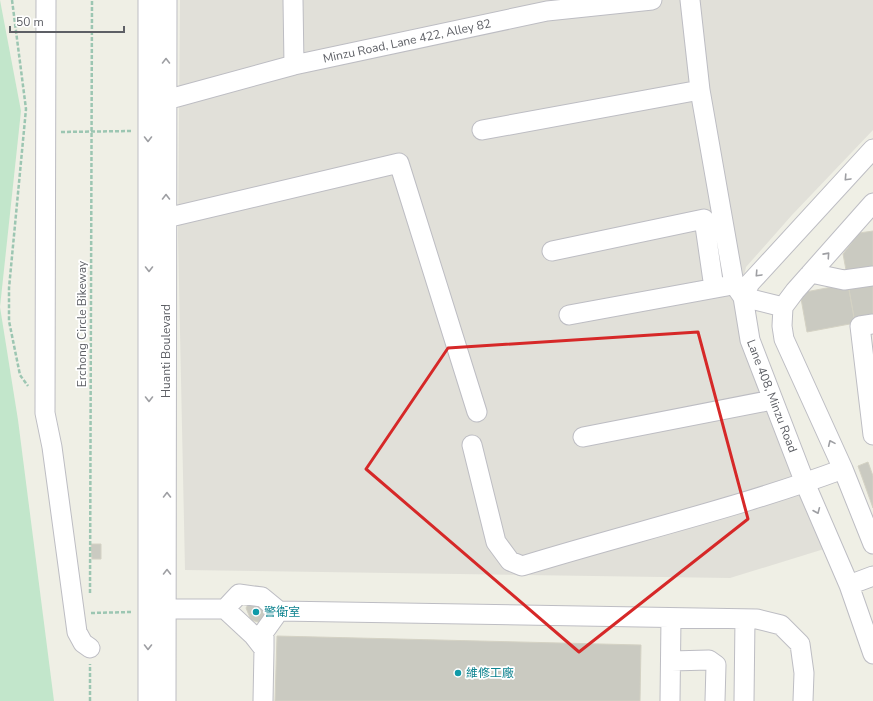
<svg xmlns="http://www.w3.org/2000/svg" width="873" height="701" font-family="'Nunito Sans','Noto Sans TC',sans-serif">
<rect width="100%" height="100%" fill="#efefe5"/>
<path fill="#e1e0d9" d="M 180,0 L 873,0 L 873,130 L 792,215 L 746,267 L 741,291 L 837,545 L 730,578 L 185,570 L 178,236 Z"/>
<path fill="#c2e6cb" d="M 0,0 L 21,111 L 0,307 L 18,420 L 54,701 L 0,701 Z"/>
<path fill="#cacac1" stroke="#d4d2c4" d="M 873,231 L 873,266 L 846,270 L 843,254 L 859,233 Z
M 873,279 L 873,320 L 855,323 L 848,284 Z
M 848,284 L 855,323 L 807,332 L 800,293 Z
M 868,462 L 873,476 L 873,508 L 858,466 Z
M 91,544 L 101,544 L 101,559 L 92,559 Z
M 249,603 L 260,604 L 265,611 L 266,617 L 264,622 L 258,622 L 251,620 L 246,608 Z
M 277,636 L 641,645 L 640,701 L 275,701 Z"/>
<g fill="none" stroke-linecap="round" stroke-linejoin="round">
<g stroke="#bdbdc3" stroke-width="21">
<path id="minor" d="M 46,0 L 45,413 L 52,447 L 77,632 L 83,643 L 90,648
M 148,0 L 148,701
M 293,0 L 294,65
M 700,90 L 734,284 L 743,297 L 783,307
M 154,100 L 166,100 L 294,65 L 547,11 L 652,0
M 482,130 L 700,90 L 690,0
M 873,149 L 750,283 L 743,297 L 750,340 L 805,483 L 849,585 L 873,654
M 873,203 L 795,291 L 783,307 L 782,326 L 784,339 L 843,469 L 873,544
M 166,218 L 399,163 L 477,412
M 552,251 L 704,219 L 714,288
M 811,273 L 844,280 L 873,276
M 569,315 L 727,286
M 873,324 L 860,326 L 873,435
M 583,437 L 772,400
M 472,445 L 496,542 L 510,561 L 522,566 C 629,533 738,508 843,469
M 849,585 L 873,576
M 154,609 L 225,609 L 253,635 L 264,649 L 263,701
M 225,609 L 239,594 L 262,597 L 279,611 L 757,619 L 781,625 L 800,644 L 804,673 L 803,701
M 264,649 L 264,632 L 279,611
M 671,661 L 709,660 L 716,665 L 715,701
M 166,701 L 167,0
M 670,701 L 671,618
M 744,701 L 745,619"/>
</g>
<path stroke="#9cc6b2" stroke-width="2.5" stroke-dasharray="4 2" stroke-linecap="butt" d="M 12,0 L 26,109 L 9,288 L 9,321 L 20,375 L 28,386
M 61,132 L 132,131
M 90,593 L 92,0
M 91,613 L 132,612
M 90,701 L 90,664"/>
<use href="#minor" stroke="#fff" stroke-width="19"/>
</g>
<defs><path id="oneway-chevron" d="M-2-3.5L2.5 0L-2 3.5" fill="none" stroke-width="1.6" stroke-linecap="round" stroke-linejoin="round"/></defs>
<g stroke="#9e9fa3">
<use href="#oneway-chevron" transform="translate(166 61) rotate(-90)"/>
<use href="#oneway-chevron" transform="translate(148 139) rotate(90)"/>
<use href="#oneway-chevron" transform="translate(847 178) rotate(133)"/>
<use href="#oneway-chevron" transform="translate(166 197) rotate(-90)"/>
<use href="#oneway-chevron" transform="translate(827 255) rotate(-48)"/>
<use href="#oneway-chevron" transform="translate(149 269) rotate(90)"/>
<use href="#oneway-chevron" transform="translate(758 274) rotate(133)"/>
<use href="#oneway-chevron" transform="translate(149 399) rotate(90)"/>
<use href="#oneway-chevron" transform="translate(831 443) rotate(-114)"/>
<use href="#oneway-chevron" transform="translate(167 495) rotate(-90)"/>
<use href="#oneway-chevron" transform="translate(817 511) rotate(67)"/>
<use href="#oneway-chevron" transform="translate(167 572) rotate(-90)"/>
<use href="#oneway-chevron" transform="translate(148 647) rotate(90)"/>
</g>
<path fill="none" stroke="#d62828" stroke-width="3" stroke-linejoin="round" d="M 698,332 L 748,519 L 579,652 L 366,469 L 448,348 Z"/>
<g fill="#0f9aa8" stroke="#fff" stroke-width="1.5">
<circle cx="256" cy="612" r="4"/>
<circle cx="458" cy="673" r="4"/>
</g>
<g text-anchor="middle" stroke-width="3.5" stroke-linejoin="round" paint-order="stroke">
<g font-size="12" fill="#5d5f65" stroke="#fff">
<text transform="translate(407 41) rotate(-12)" y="4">Minzu Road, Lane 422, Alley 82</text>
<text transform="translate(82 324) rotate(-90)" y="4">Erchong Circle Bikeway</text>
<text transform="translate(166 351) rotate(-90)" y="4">Huanti Boulevard</text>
<text transform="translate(772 396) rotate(69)" y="4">Lane 408, Minzu Road</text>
</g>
<g font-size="12" fill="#0d838f" stroke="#fff" text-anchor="start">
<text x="264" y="616">警衛室</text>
<text x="466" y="677">維修工廠</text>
</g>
</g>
<path d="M10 26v6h114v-6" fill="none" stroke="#5d5f65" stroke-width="2"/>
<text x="16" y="26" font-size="12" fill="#5d5f65" stroke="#ffffff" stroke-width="3" paint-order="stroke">50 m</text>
</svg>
